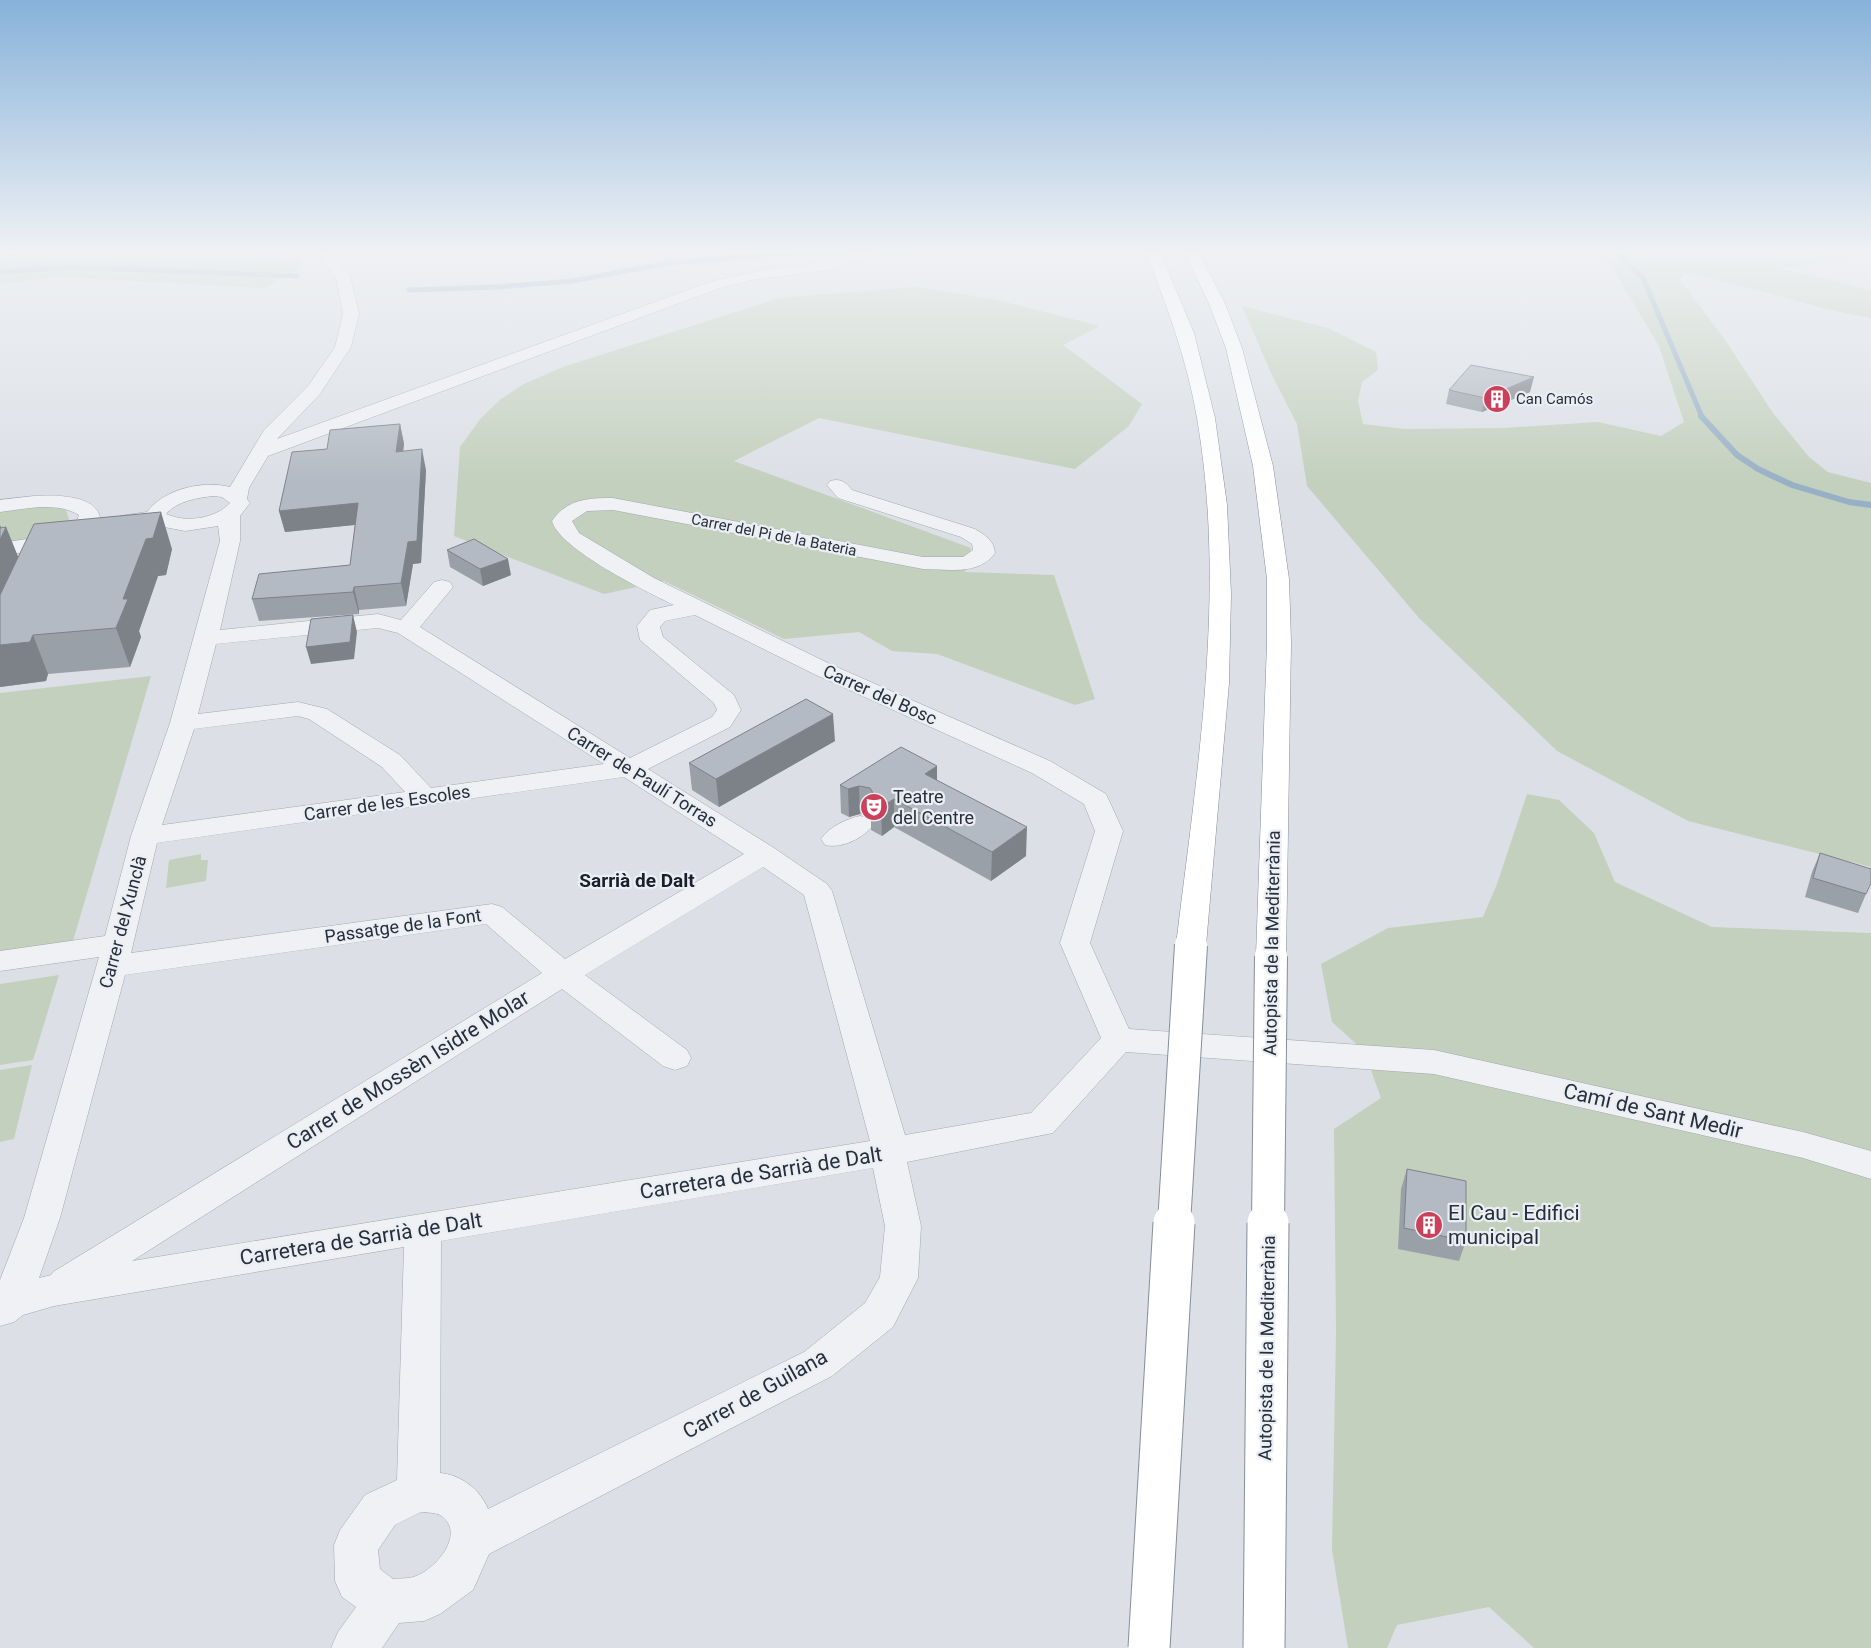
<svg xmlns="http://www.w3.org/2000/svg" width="1871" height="1648" font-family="Roboto,sans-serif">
<rect width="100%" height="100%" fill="#dce0e6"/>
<path fill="#c3d0bd" d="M 21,252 L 294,252 L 304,267 L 263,288 L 58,277 L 0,284 L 0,256 Z
M 1592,252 L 1871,252 L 1871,258 L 1856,258 L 1780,269 L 1820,277 L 1871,291 L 1871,318 C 1807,308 1747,283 1684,274 L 1680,280 L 1725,340 L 1773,413 L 1809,457 L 1828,472 L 1871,483 L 1871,867 L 1688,821 L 1557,751 L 1419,618 L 1307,486 L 1297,424 L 1272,375 L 1242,306 L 1328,328 L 1376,352 L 1378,370 L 1362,382 L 1358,401 L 1363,424 L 1404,429 L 1502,428 L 1598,422 L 1661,436 L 1684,422 L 1659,346 L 1612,267 Z
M 916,287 L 997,300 L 1100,326 L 1063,345 L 1142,404 L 1129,426 L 1075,469 L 819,418 L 734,461 L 971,548 L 965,572 L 1054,575 L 1095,699 L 1075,705 L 937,654 L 892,651 L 859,632 L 784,639 L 664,581 L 604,594 L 454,536 L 460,447 L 481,418 L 501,399 L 524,384 L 563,367 L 780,298 Z
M 53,506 L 66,510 L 69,519 C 56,540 23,540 0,544 L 0,509 Z
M 151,676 L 73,941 L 0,951 L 0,693 Z
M 1527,794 L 1559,800 L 1594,833 L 1615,882 L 1712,927 L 1871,933 L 1871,1648 L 1534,1648 L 1489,1607 L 1397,1625 L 1387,1648 L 1348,1648 L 1332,1550 L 1336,1332 L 1334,1129 L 1381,1098 L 1364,1051 L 1332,1022 L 1321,964 L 1388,928 L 1483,917 L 1497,884 Z
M 201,854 L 201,860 L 208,860 L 206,881 L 166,888 L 169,860 Z
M 59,975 L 33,1060 L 0,1065 L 0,984 Z
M 32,1065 L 14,1139 L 0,1142 L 0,1070 Z"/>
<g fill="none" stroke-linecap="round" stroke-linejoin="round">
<path stroke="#97b0c6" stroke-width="5" d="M 1617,252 L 1643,278 L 1702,417
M 0,272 L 71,267 L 297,276
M 409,290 L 497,287 L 573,281 L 668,263 L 790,253 L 976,252"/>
<path stroke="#97b0c6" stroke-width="6" d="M 1701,416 L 1737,455 L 1758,469 L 1792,485 L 1849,502 L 1871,505"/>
<g stroke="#a2a7b0" stroke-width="1">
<path id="street" d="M 316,252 L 331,252 L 350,276 L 359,314 L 351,347 L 320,394 L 277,439 L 710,282 L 752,272 L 831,261 L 853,252 L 873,252 L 871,255 L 834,269 L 752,280 L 720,288 L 268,456 L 249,488 L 247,499 L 250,503 L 240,516 L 240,541 L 220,630 L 378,614 L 401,620 L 434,582 L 442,580 L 450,582 L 453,587 L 420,627 L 630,758 L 712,717 L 717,710 L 714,703 L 640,640 L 637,626 L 650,610 L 674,605 C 647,592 559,549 552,521 C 567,499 588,498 613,498 L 923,557 L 963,557 L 973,550 L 972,544 L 961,537 L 838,498 L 827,485 L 830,481 C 841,478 845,482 852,490 L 975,529 C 985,535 994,540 995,553 C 979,576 947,569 923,569 L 613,510 L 587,511 L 572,521 L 579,533 L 654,578 L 830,664 L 1050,761 L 1106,794 L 1123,831 L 1090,943 L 1129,1029 L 1434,1050 L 1803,1132 L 1871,1151 L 1871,1179 L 1803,1158 L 1434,1074 L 1126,1052 L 1053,1133 L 907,1162 L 921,1226 L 918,1278 L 893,1327 L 832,1376 L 489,1554 L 473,1590 L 440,1614 L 424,1621 L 399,1623 L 382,1648 L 331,1648 L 338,1632 L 356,1607 L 342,1597 L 335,1581 L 334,1545 L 340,1530 L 365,1495 L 397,1480 L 404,1247 L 54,1306 L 23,1315 L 14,1322 L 0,1326 L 0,1280 L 24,1218 L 99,957 L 0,971 L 0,951 L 105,936 L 131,836 L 170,723 L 220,541 L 218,526 L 185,531 L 154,525 L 127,526 L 120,524 L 117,520 L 120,516 L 147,512 C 164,489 203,480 230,487 L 264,430 L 308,386 L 335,347 L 343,314 L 336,277 ZM 213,496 L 222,497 L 230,503 C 215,519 186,523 166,514 C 177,501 197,498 213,496 ZM 695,615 L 814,674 L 1032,773 L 1084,804 L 1095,831 L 1060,943 L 1101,1038 L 1031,1113 L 905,1135 L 832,891 L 827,884 L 774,848 L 648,769 L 730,727 L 741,710 L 734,695 L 663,637 L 660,627 L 665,621 ZM 378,628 L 398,633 L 604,764 L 431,788 L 400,755 L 327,709 L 298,702 L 198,714 L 216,644 ZM 298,716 L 309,719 L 382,767 L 405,792 L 162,825 L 194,729 ZM 624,777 L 744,854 L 565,959 L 502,907 L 492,904 L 131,953 L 157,843 ZM 763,867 L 804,895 L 870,1141 L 132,1261 L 562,989 L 663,1066 L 675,1070 L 687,1066 L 691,1058 L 687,1050 L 585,975 ZM 486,924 L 542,973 L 53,1272 L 51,1275 L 39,1278 L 60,1218 L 125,975 ZM 873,1168 L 885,1226 L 880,1277 L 865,1303 L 804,1352 L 488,1509 C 480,1489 461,1475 440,1473 L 441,1241 ZM 421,1512 C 426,1513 435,1512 440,1515 C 467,1532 437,1568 416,1576 C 410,1579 400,1578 393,1579 L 380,1569 L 378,1550 L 395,1525 Z
M 34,496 C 52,495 95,494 100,517 L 92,530 L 85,532 L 78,530 L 75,526 L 79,515 C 56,501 25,509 0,512 L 0,500 Z
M 60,532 L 67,534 L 70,538 C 62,551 16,553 0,555 L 0,543 L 41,537 Z
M 860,816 L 870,818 L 874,824 C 864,838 842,849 825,845 L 821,839 C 829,827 846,819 860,816 Z"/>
</g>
<g stroke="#848e9c" stroke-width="1">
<path id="highway" d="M 1146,252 L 1160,252 L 1194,333 L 1215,418 L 1227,505 L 1231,594 L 1229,683 L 1206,945 L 1202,952 L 1191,955 L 1180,952 L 1176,945 C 1197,772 1227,592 1197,418 C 1187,359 1167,307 1146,252 Z
M 1184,252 L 1198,252 L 1224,301 L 1242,348 L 1273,466 L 1289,579 L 1291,642 L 1286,956 L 1282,963 L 1271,966 L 1260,963 L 1256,956 L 1267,642 L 1267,579 L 1253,466 L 1226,348 L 1208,301 Z"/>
</g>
<use href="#street" fill="#eff1f4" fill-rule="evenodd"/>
<use href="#highway" fill="#fff" fill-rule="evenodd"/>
<g stroke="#848e9c" stroke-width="34" stroke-linecap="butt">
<path id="highway-bridge-far1" d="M 1174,1224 L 1191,945
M 1268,1224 L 1271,956"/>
</g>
<g stroke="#848e9c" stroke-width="43" stroke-linecap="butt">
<path id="highway-bridge" d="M 1149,1648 L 1174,1223
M 1264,1648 L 1268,1223"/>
</g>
<use href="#highway-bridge-far1" stroke="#fff" stroke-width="32"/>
<use href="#highway-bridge" stroke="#fff" stroke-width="41"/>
</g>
<path fill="#9aa0a8" d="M 1449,390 L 1530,392 L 1482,412 L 1446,404 Z
M 400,424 L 404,444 L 403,451 L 426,470 L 421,563 L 413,564 L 406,606 L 359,610 L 359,614 L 259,621 L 252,599 L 350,565 L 355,525 L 285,532 L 279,511 L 327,449 Z
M 0,525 L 1,528 L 6,527 L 18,557 L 172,549 L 166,575 L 158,576 L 139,631 L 141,637 L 130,667 L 48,674 L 46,681 L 0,687 Z
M 447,550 L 511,575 L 483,586 L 450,567 Z
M 835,741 L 719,807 L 692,790 L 689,763 Z
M 937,766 L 937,781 L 1026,856 L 991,881 L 894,827 L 882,836 L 871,830 L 871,817 L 870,816 L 860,814 L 849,817 L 841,813 L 840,785 Z
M 1820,853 L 1866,894 L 1858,913 L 1805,897 L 1812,872 Z
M 1407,1169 L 1466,1241 L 1459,1261 L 1398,1249 L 1401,1189 Z"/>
<path fill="#7d8288" d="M 1534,377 L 1530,392 L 1482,412 L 1485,398 Z
M 400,424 L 404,444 L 401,472 L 396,452 Z
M 422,449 L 426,470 L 421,563 L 413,564 L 406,606 L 401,583 Z
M 358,503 L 363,524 L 285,532 L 279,511 Z
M 161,512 L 172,549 L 166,575 L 158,576 L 139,631 L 141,637 L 130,667 L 116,628 L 123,599 L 146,539 Z
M 0,525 L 3,533 L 6,527 L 21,564 L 0,608 Z
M 508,559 L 511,575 L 483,586 L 480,569 Z
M 354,587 L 359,610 L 359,614 L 353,592 Z
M 353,615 L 357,632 L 354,659 L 311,664 L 306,647 Z
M 33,635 L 48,674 L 46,681 L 0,687 L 0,645 Z
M 833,714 L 835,741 L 719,807 L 716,779 Z
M 937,766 L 937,794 L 925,774 Z
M 859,786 L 860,814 L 849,817 L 848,789 Z
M 894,799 L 894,827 L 882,836 L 881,807 Z
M 1027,827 L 1026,856 L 991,881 L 992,852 Z"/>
<path fill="#b3bac3" stroke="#7d8288" d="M 1471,365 L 1534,377 L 1485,398 L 1449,390 Z
M 400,424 L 396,452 L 422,449 L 417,541 L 408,542 L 401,583 L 354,587 L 353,592 L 252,599 L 259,574 L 350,565 L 358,503 L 279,511 L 292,452 L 327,449 L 330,430 Z
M 161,512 L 153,538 L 146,539 L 123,599 L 128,599 L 116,628 L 33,635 L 30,642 L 0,645 L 0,595 L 34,524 Z
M 6,527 L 0,540 L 0,528 Z
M 474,539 L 508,559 L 480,569 L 447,550 Z
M 353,615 L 350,642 L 306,647 L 311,619 Z
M 806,699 L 833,714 L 716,779 L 689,763 Z
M 901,747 L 937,766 L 925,774 L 1027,827 L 992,852 L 894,799 L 881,807 L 871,802 L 875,796 L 870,788 L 859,786 L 848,789 L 840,785 Z
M 1820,853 L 1871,869 L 1871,883 L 1866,894 L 1813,878 Z
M 1407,1169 L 1466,1181 L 1466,1241 L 1404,1228 Z"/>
<linearGradient id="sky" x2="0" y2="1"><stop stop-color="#87b2da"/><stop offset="0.52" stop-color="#eff1f4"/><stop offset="1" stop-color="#eff1f4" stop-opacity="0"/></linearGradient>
<rect width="1871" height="483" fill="url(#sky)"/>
<defs>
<g id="building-disc" transform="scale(1.4375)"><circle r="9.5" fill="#cb415b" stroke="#ebeff4"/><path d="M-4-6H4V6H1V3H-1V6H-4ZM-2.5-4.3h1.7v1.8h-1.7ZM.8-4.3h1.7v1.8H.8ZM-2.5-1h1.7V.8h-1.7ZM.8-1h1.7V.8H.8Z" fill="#fff"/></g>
<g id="theatre-disc" transform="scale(1.4375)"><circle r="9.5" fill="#cb415b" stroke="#ebeff4"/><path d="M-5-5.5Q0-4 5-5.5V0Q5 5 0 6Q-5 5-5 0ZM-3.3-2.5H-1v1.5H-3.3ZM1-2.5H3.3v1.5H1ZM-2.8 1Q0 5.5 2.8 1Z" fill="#fff"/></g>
</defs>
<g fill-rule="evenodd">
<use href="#building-disc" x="1497" y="399"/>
<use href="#theatre-disc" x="874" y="807"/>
<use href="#building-disc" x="1429" y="1225"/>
</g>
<g text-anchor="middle" stroke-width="4.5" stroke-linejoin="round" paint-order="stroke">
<g font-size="15" fill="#262f3c" stroke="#ebeff4" text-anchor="start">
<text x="1516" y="404">Can Camós</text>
</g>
<g font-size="15" fill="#262f3c" stroke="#ebeff4">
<text transform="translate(774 535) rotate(11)" y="5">Carrer del Pi de la Bateria</text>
</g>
<g font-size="18" fill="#262f3c" stroke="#ebeff4">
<text transform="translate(880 695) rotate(24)" y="6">Carrer del Bosc</text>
<text transform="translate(642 777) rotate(32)" y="6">Carrer de Paulí Torras</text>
<text transform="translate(387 803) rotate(-8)" y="6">Carrer de les Escoles</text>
<text transform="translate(123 922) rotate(-75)" y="6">Carrer del Xunclà</text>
<text transform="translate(403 926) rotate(-8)" y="6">Passatge de la Font</text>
<text transform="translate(1272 943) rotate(-89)" y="6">Autopista de la Mediterrània</text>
<text transform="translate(1267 1348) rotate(-89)" y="6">Autopista de la Mediterrània</text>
</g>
<g font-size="18" fill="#262f3c" stroke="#ebeff4" text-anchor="start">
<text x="893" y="803">Teatre<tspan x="893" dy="21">del Centre</tspan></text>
</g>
<g font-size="19" font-weight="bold" fill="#19202c" stroke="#ebeff4">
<text x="637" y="887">Sarrià de Dalt</text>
</g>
<g font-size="21" fill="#262f3c" stroke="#ebeff4">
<text transform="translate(408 1070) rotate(-32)" y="7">Carrer de Mossèn Isidre Molar</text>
<text transform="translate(1653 1111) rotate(13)" y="7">Camí de Sant Medir</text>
<text transform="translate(761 1173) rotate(-9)" y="7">Carretera de Sarrià de Dalt</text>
<text transform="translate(361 1239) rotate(-9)" y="7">Carretera de Sarrià de Dalt</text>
<text transform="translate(755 1394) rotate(-29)" y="7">Carrer de Guilana</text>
</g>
<g font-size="21" fill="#262f3c" stroke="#ebeff4" text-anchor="start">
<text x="1448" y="1220">El Cau - Edifici<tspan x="1448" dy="24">municipal</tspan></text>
</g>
</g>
</svg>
